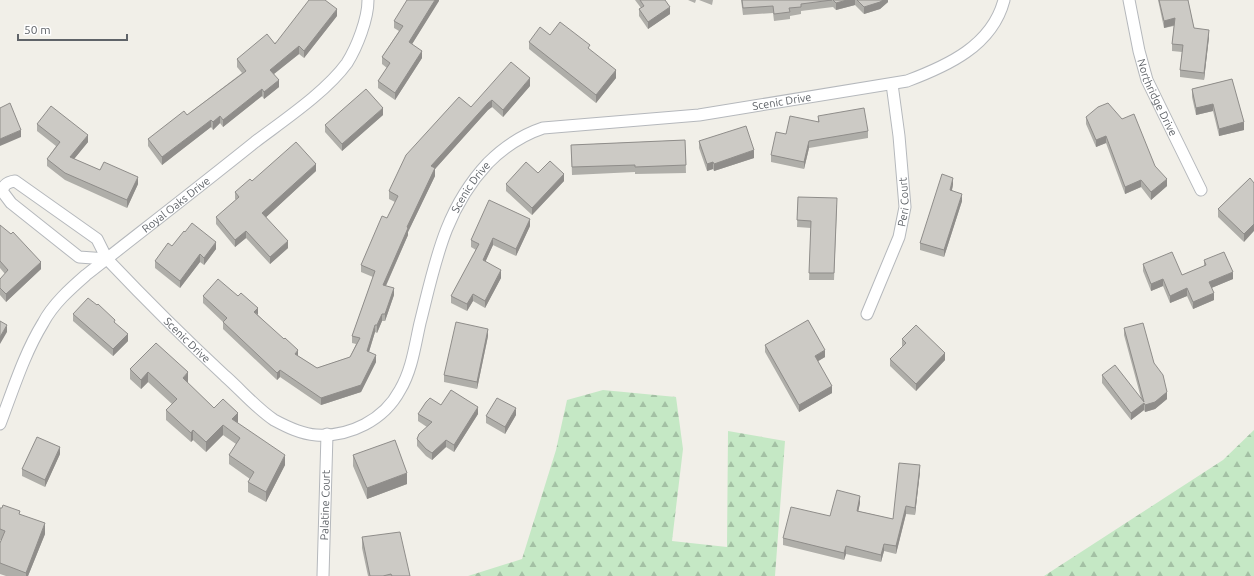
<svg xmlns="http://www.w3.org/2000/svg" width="1254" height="576" font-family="Ubuntu,sans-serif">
<defs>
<pattern id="forest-firs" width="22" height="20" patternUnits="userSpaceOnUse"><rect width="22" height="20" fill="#c5e8c5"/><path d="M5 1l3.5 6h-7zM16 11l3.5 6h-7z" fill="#a3c0a4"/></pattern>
</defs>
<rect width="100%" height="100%" fill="#f1efe8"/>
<path fill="url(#forest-firs)" d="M 603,390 L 676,397 L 683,449 L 672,541 L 727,547 L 728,431 L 785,441 L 775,576 L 468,576 L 522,559 L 556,450 L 567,400 Z
M 1254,430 L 1254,576 L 1044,576 L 1223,460 Z"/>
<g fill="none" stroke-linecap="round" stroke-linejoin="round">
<g stroke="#b5b8bc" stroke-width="13">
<g id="minor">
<path id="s1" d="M 1129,0 L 1139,51 L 1147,80 L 1201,190"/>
<path d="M 15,181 L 97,239 L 107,259 L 79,257 L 11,203 L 2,191 C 4,184 8,182 15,181 Z"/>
<path id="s2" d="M 107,259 C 145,299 184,338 225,376 C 241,390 256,408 274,420 C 287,427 301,434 316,435 C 350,437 384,420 400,390 C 412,370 415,345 420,323 C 435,264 444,210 488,163 C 504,147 522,135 543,128 L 699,115 L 907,81 C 947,66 992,46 1004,0"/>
<path id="s3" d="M 867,314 L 899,237 L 905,207 L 899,136 L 892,84"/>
<path id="s4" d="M 0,424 C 13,390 24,354 43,323 C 53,304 70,289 86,275 C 142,231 199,187 255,142 C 284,120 326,92 347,63 C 357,47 368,19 368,0"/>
<path id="s5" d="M 323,576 L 327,434"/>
</g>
</g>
<use href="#minor" stroke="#fff" stroke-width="11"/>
</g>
<path fill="#afaea9" d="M 439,0 L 412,44 L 422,58 L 395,100 L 378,88 L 378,81 L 387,68 L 382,64 L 382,57 L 399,31 L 394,28 L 394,21 Z
M 635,0 L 665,0 L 670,14 L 648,29 L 639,16 L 639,9 L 641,8 Z
M 688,0 L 696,0 L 695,3 Z
M 699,0 L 713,0 L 712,5 Z
M 741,0 L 888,0 L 888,2 L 880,9 L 864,14 L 855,5 L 836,10 L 833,7 L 801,11 L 801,14 L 790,16 L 790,19 L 774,21 L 773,13 L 743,15 Z
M 1158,0 L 1188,0 L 1194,28 L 1209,37 L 1204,80 L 1180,77 L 1180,70 L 1182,52 L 1172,51 L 1172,44 L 1174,26 L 1164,28 Z
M 337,16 L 304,58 L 299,54 L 274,74 L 279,87 L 264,99 L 262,96 L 223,127 L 220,123 L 213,130 L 211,127 L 162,165 L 148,146 L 148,139 L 187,115 L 242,73 L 237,67 L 237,59 Z
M 550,35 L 590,50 L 616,78 L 596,103 L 529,49 L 529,42 Z
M 1232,79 L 1244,130 L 1219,136 L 1213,111 L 1196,115 L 1192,97 L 1192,89 Z
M 530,86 L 503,117 L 492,107 L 488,110 L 435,169 L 435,176 L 408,232 L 408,235 L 386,286 L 394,295 L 385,321 L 382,321 L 377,333 L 375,332 L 369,352 L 376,362 L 361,392 L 321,405 L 280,377 L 277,380 L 223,329 L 223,322 L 203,303 L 203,296 L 258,315 L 298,356 L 317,368 L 350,357 L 356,344 L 352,343 L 352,336 L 373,277 L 361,272 L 361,265 L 387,218 L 395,202 L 389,199 L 389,191 L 471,107 Z
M 383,115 L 342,151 L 325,132 L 325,125 Z
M 818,116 L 868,131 L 868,138 L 809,148 L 804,169 L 771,162 L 771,155 L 786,134 L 818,122 Z
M 1086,117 L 1155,166 L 1167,186 L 1151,200 L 1141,187 L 1125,194 L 1106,143 L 1096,147 L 1086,124 Z
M 37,124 L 88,142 L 74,159 L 100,170 L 138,184 L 127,208 L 65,180 L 47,166 L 47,159 L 56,146 L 37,131 Z
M 685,140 L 686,173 L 635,174 L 635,172 L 572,175 L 571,145 Z
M 699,141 L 754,158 L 714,171 L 713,169 L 707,171 L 699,148 Z
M 316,171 L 266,217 L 288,248 L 270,264 L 246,238 L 235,247 L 216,224 L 216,217 L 236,200 L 235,199 L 235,192 L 252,181 Z
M 538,173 L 564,181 L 532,215 L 506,191 L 506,184 Z
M 1250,178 L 1244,242 L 1218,217 L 1218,209 Z
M 953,185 L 952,190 L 962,201 L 944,257 L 920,250 L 920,243 Z
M 798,197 L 837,205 L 834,280 L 809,280 L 811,228 L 797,227 Z
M 0,225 L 41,269 L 6,302 L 0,295 L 0,279 L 5,274 L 0,268 Z
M 530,226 L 516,256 L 493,245 L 485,262 L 501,278 L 485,308 L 473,301 L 467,311 L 451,303 L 451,296 L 476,250 L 471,247 L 471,240 Z
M 185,232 L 216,249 L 204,265 L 200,262 L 180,288 L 155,268 L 155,261 L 172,246 Z
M 1204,260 L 1233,279 L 1211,288 L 1214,300 L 1193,309 L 1187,296 L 1170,303 L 1163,286 L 1151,291 L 1143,271 L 1143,264 L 1182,275 L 1204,266 Z
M 73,314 L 128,341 L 113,356 L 73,321 Z
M 1124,328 L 1154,363 L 1167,399 L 1155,409 L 1145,412 L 1144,410 L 1131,420 L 1102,383 L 1102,375 L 1141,398 L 1124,335 Z
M 488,336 L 477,389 L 444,382 L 444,375 Z
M 902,339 L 945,360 L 916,391 L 890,366 L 890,359 L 902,347 Z
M 156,343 L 188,382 L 187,383 L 214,408 L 238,422 L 237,423 L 285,465 L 266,502 L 248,492 L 248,482 L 250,479 L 229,464 L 229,455 L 236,444 L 223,435 L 206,452 L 193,440 L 191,442 L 166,420 L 166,410 L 172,404 L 148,382 L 141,389 L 130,379 L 130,369 Z
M 765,345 L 825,357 L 818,361 L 832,393 L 799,412 L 765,352 Z
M 441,405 L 478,414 L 454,452 L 446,447 L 432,460 L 426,456 L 417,446 L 417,439 L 427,427 L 418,421 L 418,414 Z
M 516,415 L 505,434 L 486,423 L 486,416 Z
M 60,454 L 45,487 L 22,476 L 22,469 Z
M 353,455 L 407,484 L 367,499 L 353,466 Z
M 920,472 L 915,515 L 906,514 L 896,554 L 884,551 L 881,562 L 846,554 L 844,560 L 783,545 L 783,538 L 860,503 L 858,511 L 893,519 Z
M 0,508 L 20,514 L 45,534 L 28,576 L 6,576 L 0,574 L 0,543 L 1,540 L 0,540 Z
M 362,537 L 410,576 L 368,576 L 362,548 Z"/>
<path fill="#8f8d8a" d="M 435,0 L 439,0 L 439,1 L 409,49 L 409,42 Z
M 847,0 L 855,0 L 855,5 L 836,10 L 836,3 Z
M 883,0 L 888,0 L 888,2 L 880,9 L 864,14 L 864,7 Z
M 670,7 L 670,14 L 648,29 L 648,22 Z
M 337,9 L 337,16 L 304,58 L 304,51 Z
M 1175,18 L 1175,25 L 1164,28 L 1164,21 Z
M 1209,30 L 1209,37 L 1204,80 L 1204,73 Z
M 299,46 L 299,54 L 270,77 L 270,70 Z
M 422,51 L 422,58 L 395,100 L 395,93 Z
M 616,70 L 616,78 L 596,103 L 596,95 Z
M 530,78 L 530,86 L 503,117 L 503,110 Z
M 279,80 L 279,87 L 264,99 L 264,92 Z
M 262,89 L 262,96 L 223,127 L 223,120 Z
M 492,100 L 492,107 L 488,110 L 435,169 L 435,176 L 408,232 L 408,235 L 383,292 L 383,285 L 407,227 L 431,166 L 488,103 Z
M 1213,104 L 1213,111 L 1196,115 L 1196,108 Z
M 383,108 L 383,115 L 342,151 L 342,144 Z
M 220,116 L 220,123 L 213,130 L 213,122 Z
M 211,120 L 211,127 L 162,165 L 162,157 Z
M 1244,122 L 1244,130 L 1219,136 L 1219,129 Z
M 21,130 L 21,137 L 0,146 L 0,139 Z
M 88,135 L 88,142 L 70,164 L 70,157 Z
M 1106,136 L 1106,143 L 1096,147 L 1096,140 Z
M 809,141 L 809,148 L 804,169 L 804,162 Z
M 754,150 L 754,158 L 714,171 L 714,164 Z
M 713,162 L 713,169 L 707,171 L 707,164 Z
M 316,164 L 316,171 L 262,221 L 262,213 Z
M 564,174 L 564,181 L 532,215 L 532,208 Z
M 138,177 L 138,184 L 127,208 L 127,200 Z
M 953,178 L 953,185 L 950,197 L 950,190 Z
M 1167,179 L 1167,186 L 1151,200 L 1151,192 Z
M 1141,180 L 1141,187 L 1125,194 L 1125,187 Z
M 962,194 L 962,201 L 944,257 L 944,250 Z
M 530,219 L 530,226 L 516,256 L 516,249 Z
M 1254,224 L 1254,231 L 1244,242 L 1244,234 Z
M 246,231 L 246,238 L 235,247 L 235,240 Z
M 493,238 L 493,245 L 483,267 L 483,260 Z
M 288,241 L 288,248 L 270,264 L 270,257 Z
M 216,242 L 216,249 L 204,265 L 204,258 Z
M 200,254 L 200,262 L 180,288 L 180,281 Z
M 41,262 L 41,269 L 6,302 L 6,294 Z
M 501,270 L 501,278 L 485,308 L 485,301 Z
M 1233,272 L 1233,279 L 1209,289 L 1209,282 Z
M 1163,279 L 1163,286 L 1151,291 L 1151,284 Z
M 394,288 L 394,295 L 385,321 L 385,314 Z
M 1187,288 L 1187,296 L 1170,303 L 1170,296 Z
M 1214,293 L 1214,300 L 1193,309 L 1193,302 Z
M 473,294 L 473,301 L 467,311 L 467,304 Z
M 258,308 L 258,315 L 254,312 Z
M 382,314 L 382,321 L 377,333 L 377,325 Z
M 7,325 L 7,332 L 0,344 L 0,337 Z
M 375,325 L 375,332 L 367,358 L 367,351 Z
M 488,329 L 488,336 L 477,389 L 477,382 Z
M 128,334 L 128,341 L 113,356 L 113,349 Z
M 298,350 L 298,357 L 295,354 Z
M 825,350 L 825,357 L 815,363 L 815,356 Z
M 945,353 L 945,360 L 916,391 L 916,384 Z
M 376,355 L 376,362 L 361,392 L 321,405 L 321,398 Z
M 280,370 L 280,377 L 277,380 L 277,373 Z
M 148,372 L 148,382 L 141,389 L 141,380 Z
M 188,372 L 188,382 L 183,388 L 183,378 Z
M 832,386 L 832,393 L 799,412 L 799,405 Z
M 1167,392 L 1167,399 L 1155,409 L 1145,412 L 1145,405 Z
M 1144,403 L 1144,410 L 1131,420 L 1131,413 Z
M 478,407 L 478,414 L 454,452 L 454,445 Z
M 516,408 L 516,415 L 505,434 L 505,427 Z
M 238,413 L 238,422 L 232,429 L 232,419 Z
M 223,425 L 223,435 L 206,452 L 206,442 Z
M 193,430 L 193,440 L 191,442 L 191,433 Z
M 446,440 L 446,447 L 432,460 L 432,453 Z
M 60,447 L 60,454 L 45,487 L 45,480 Z
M 285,455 L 285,465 L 266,502 L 266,492 Z
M 920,465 L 920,472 L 915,515 L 915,508 Z
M 407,473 L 407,484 L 367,499 L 367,488 Z
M 860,496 L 860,503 L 857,518 L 857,511 Z
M 906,506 L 906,514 L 896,554 L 896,546 Z
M 45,523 L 45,534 L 28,576 L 26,576 L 26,573 Z
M 884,544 L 884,551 L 881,562 L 881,555 Z
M 846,546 L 846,554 L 844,560 L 844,553 Z"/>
<path fill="#cccac5" stroke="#8f8d8a" d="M 309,0 L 325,0 L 337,9 L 304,51 L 299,46 L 270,70 L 279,80 L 264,92 L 262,89 L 223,120 L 220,116 L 213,122 L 211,120 L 162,157 L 148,139 L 184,111 L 187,115 L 246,71 L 237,59 L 267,34 L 275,44 Z
M 407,0 L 435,0 L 409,42 L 422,51 L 395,93 L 378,81 L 390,63 L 382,57 L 403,26 L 394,21 Z
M 640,0 L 665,0 L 670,7 L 648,22 L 639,9 L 644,6 Z
M 742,0 L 832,0 L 801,4 L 801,7 L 789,8 L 790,12 L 774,14 L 773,6 L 743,8 Z
M 833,0 L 847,0 L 836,3 Z
M 857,0 L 883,0 L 880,2 L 864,7 Z
M 1159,0 L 1188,0 L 1194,28 L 1209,30 L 1204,73 L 1180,70 L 1183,45 L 1172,44 L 1175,18 L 1164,21 Z
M 560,22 L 590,45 L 588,48 L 616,70 L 596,95 L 529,42 L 540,27 L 550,35 Z
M 511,62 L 530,78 L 503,110 L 492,100 L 488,103 L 431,166 L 435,168 L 407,227 L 408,228 L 383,285 L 394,288 L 385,314 L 382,314 L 377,325 L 375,325 L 367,351 L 376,355 L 361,385 L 321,398 L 280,370 L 277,373 L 223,322 L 227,318 L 203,296 L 218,279 L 238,296 L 241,293 L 258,308 L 254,312 L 284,339 L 285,338 L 298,350 L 295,354 L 317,368 L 350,357 L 360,338 L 352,336 L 375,271 L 361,265 L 382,216 L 387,218 L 398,196 L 389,191 L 406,155 L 459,97 L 471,107 Z
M 1232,79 L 1244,122 L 1219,129 L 1213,104 L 1196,108 L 1192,89 Z
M 366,89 L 383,108 L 342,144 L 325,125 Z
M 10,103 L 21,130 L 0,139 L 0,108 Z
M 1108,103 L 1122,119 L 1134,114 L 1155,166 L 1167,179 L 1151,192 L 1141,180 L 1125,187 L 1106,136 L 1096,140 L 1086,117 L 1098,107 Z
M 51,106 L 88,135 L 70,157 L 100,170 L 104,162 L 138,177 L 127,200 L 65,173 L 47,159 L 60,142 L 37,124 Z
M 864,108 L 868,131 L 809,141 L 804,162 L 771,155 L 776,132 L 786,134 L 790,116 L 819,122 L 818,116 Z
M 746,126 L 754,150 L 714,164 L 713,162 L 707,164 L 699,141 Z
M 685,140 L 686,165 L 635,167 L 635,165 L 572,167 L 571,145 Z
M 296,142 L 316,164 L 262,213 L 288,241 L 270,257 L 246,231 L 235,240 L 216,217 L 239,197 L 235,192 L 250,179 L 252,181 Z
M 550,161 L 564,174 L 532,208 L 506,184 L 526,162 L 538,173 Z
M 942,174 L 953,178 L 950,190 L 962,194 L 944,250 L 920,243 Z
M 1250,178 L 1254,183 L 1254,224 L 1244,234 L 1218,209 Z
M 798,197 L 837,198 L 834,273 L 809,273 L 811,221 L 797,220 Z
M 489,200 L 530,219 L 516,249 L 493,238 L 483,260 L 501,270 L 485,301 L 473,294 L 467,304 L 451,296 L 479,244 L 471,240 Z
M 192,223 L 216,242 L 204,258 L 200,254 L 180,281 L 155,261 L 168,243 L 172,246 L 184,231 L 185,232 Z
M 0,225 L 11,234 L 13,232 L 41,262 L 6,294 L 0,288 L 0,279 L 8,270 L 0,261 Z
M 1172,252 L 1182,275 L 1206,265 L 1204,260 L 1224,252 L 1233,272 L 1209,282 L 1214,293 L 1193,302 L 1187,288 L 1170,296 L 1163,279 L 1151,284 L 1143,264 Z
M 88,298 L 97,305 L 98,304 L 115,320 L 114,322 L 128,334 L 113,349 L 73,314 Z
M 808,320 L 825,350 L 815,356 L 832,386 L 799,405 L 765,345 Z
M 0,321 L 7,325 L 0,337 Z
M 456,322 L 488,329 L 477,382 L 444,375 Z
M 1143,323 L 1154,363 L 1163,375 L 1167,392 L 1155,402 L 1145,405 L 1144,403 L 1131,413 L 1102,375 L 1115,365 L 1144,402 L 1124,328 Z
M 916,325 L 945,353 L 916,384 L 890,359 L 906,343 L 902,339 Z
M 156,343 L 188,372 L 183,378 L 214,408 L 223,399 L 238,413 L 232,419 L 285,455 L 266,492 L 248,482 L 254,472 L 229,455 L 240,438 L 223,425 L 206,442 L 193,430 L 191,433 L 166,410 L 177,399 L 148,372 L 141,380 L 130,369 Z
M 451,390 L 478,407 L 454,445 L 446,440 L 432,453 L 426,449 L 417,439 L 419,434 L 432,422 L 418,414 L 426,402 L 430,398 L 441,405 Z
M 497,398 L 516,408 L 505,427 L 486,416 Z
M 37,437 L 60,447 L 45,480 L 22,469 Z
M 395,440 L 407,473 L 367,488 L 353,455 Z
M 899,463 L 920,465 L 915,508 L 906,506 L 896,546 L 884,544 L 881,555 L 846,546 L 844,553 L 783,538 L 791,507 L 830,516 L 837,490 L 860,496 L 857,511 L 893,519 Z
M 3,505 L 20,511 L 19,514 L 45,523 L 26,573 L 0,563 L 0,543 L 5,531 L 0,529 L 0,508 L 2,508 Z
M 400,532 L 410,576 L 392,576 L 391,574 L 383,576 L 370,576 L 362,537 Z"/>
<g text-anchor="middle" stroke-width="4" stroke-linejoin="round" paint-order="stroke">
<g font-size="11" fill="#5f6368" stroke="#fff">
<text dy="4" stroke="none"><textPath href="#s1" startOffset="102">Northridge Drive</textPath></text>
<text dy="4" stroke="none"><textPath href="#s2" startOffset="930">Scenic Drive</textPath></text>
<text dy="4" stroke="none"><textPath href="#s2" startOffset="594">Scenic Drive</textPath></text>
<text dy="4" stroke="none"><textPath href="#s3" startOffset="119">Peri Court</textPath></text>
<text dy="4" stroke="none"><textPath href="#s4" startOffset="289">Royal Oaks Drive</textPath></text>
<text dy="4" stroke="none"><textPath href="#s2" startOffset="114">Scenic Drive</textPath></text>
<text dy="4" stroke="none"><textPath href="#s5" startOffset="71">Palatine Court</textPath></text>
</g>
</g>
<path d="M18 34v6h109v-6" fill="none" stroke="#5f6368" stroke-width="2"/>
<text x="24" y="34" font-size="12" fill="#5f6368" stroke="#ffffff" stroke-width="3" paint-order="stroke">50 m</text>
</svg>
